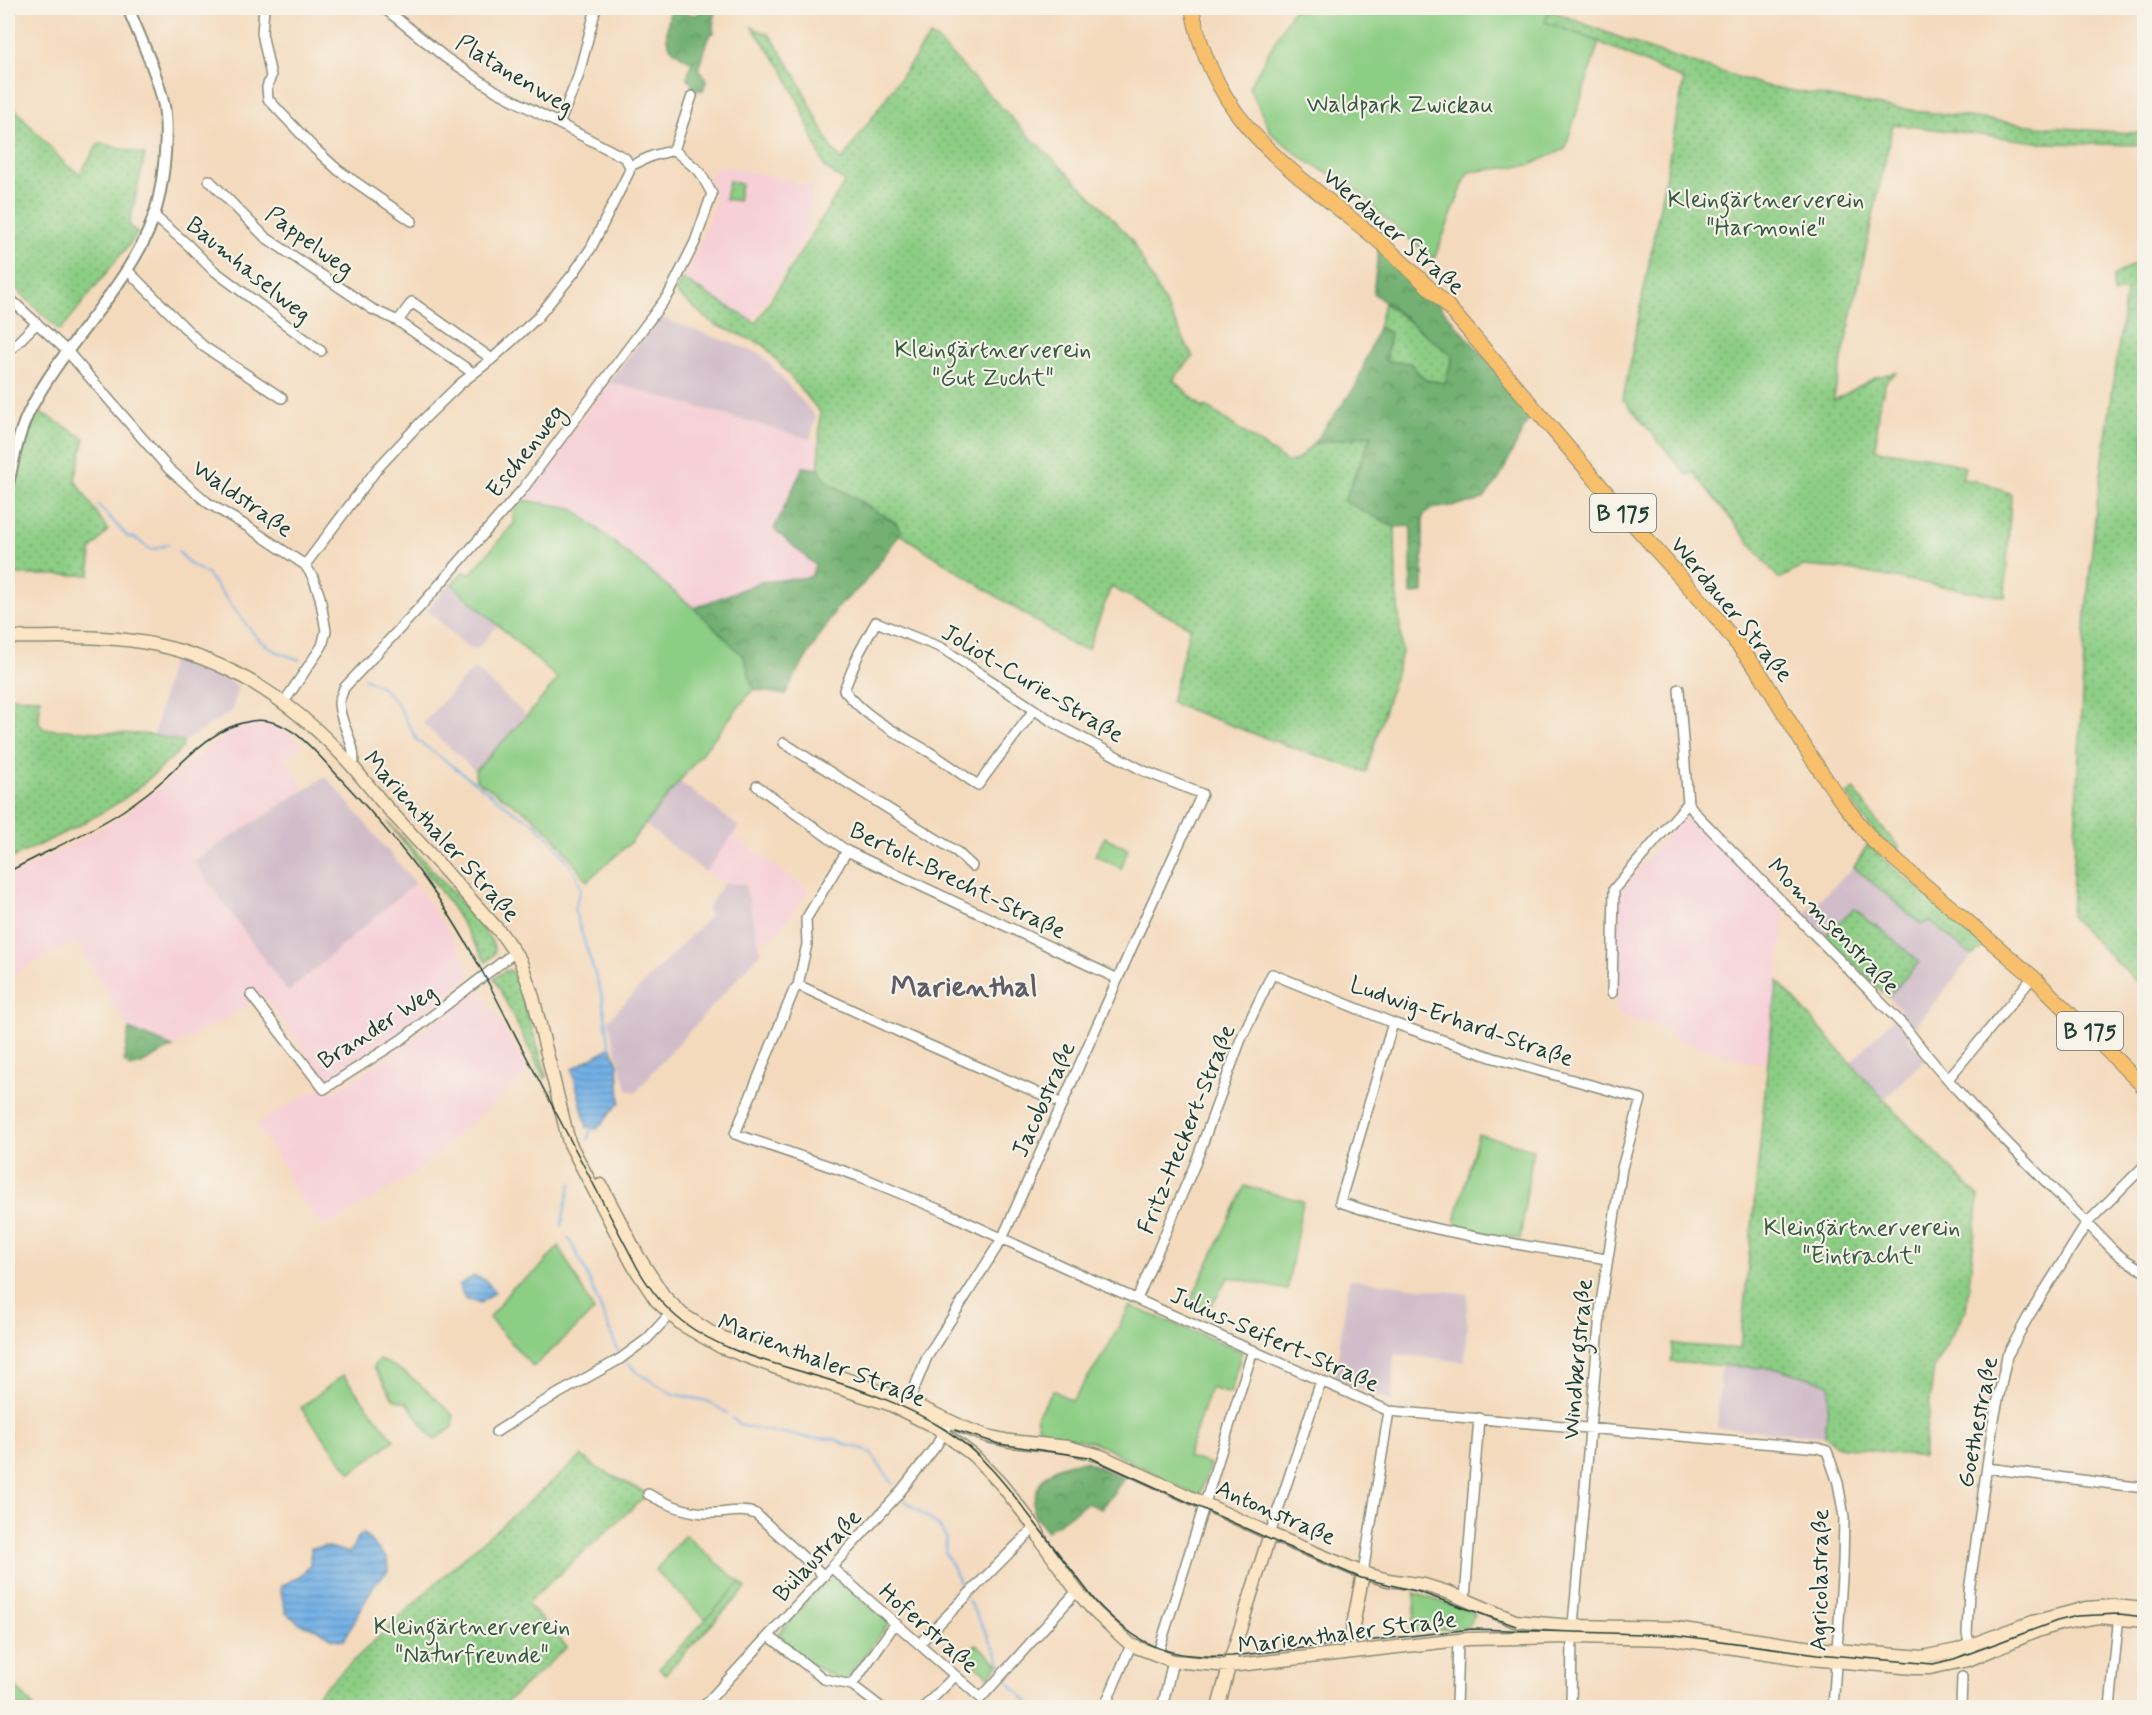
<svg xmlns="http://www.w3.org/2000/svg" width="2152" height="1715" font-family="Mynerve,sans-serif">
<defs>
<pattern id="grass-dots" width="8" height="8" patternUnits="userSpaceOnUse" patternTransform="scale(1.5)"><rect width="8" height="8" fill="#8dce85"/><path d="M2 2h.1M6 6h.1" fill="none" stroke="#73a86e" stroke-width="1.8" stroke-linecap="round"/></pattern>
<pattern id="forest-crowns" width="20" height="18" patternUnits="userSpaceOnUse" patternTransform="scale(1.5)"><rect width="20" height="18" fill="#72b172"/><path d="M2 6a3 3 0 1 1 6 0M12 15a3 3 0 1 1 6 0" fill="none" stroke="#5d915e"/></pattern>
<pattern id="water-rules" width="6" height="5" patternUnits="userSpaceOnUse" patternTransform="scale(1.5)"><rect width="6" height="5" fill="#73b0e5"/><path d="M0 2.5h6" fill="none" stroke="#5e90ba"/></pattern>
</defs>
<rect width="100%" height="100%" fill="#f7f3e8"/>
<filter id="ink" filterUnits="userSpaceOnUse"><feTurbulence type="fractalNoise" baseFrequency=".0167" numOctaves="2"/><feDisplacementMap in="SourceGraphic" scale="12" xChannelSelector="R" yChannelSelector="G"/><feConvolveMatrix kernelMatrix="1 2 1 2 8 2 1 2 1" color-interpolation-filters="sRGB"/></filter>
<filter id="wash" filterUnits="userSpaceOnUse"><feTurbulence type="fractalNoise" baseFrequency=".008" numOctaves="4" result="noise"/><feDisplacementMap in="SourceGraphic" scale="24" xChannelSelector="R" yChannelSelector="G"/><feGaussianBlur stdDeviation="1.35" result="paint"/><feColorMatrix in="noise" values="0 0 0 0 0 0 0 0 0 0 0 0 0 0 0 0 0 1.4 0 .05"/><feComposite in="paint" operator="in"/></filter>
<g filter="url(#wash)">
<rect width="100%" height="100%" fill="#f4dabd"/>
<path fill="#f6cfd7" d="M 720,165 L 813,186 L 806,237 L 753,320 L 682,279 L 699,244 L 716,199 L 708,178 Z
M 609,382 L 820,442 L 819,469 L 784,537 L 815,565 L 811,577 L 744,657 L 694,608 L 572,508 L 523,500 Z
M 252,724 L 266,725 L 290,734 L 303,745 L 286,758 L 304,789 L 194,861 L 288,992 L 415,883 L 453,938 L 472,974 L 414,1024 L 328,1082 L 263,995 L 249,1006 L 141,1064 L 130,1067 L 124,1061 L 129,1029 L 76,942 L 8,976 L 8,878 L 63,850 L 129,813 L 228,731 Z
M 1688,817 L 1694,818 L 1785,911 L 1767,1063 L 1754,1063 L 1672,1039 L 1668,1030 L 1623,1017 L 1616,1009 L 1619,891 L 1681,818 Z
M 733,835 L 809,891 L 777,933 L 759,944 L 745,885 L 724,883 L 705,872 Z
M 480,987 L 528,1072 L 418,1171 L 334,1222 L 322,1226 L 286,1178 L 287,1171 L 256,1125 L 313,1090 L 335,1091 L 390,1055 Z"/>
<path fill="#d1bdc9" d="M 659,317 L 761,354 L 816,417 L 810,439 L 609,382 Z
M 452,584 L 498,625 L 477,649 L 466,646 L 427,610 L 448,586 Z
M 171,661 L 208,672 L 238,686 L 232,711 L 183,742 L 154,735 Z
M 474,668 L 527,716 L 475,771 L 423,723 Z
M 326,776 L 415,883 L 288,992 L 193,861 Z
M 679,781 L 739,827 L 705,872 L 644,824 Z
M 1854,867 L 1921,924 L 1931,921 L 1972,956 L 1907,1037 L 1925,1059 L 1884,1100 L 1850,1063 L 1901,1011 L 1888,997 L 1918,962 L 1854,908 L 1825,936 L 1803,915 Z
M 724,883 L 745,884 L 761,953 L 656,1068 L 636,1093 L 627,1089 L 608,1020 L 711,915 L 707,909 Z
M 1349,1279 L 1468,1294 L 1465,1362 L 1394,1354 L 1392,1401 L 1335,1378 Z
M 1721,1366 L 1779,1369 L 1824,1382 L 1830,1385 L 1825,1436 L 1717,1428 Z"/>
<path fill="url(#grass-dots)" stroke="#56865c" stroke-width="1.5" d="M 1549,10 L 1649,49 L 1766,86 L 1887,107 L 2038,126 L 2128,133 L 2144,132 L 2144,145 L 2045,143 L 1893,124 L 1833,401 L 1876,377 L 1897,372 L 1886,381 L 1878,410 L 1876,450 L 1931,457 L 1965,467 L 1962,479 L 1986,483 L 2011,494 L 2005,597 L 1843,569 L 1803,566 L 1779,579 L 1693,472 L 1687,475 L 1623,399 L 1684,80 L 1599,42 L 1545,22 Z
M 752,27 L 770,35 L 795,74 L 832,149 L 842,160 L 930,36 L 936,39 L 1023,130 L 1100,205 L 1131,239 L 1193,357 L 1173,379 L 1203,408 L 1206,406 L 1288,463 L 1297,460 L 1313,444 L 1372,434 L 1344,501 L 1395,527 L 1396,581 L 1402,653 L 1366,772 L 1271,740 L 1171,703 L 1190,627 L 1111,587 L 1088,649 L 1074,646 L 900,534 L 900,529 L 896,523 L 826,481 L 819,469 L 820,412 L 764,345 L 714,324 L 675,292 L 682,279 L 756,323 L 845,182 L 825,168 L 800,105 L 782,68 Z
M 8,101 L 65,164 L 80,174 L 99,143 L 145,155 L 129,225 L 138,233 L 60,331 L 8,281 Z
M 2144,259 L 2144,989 L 2071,917 L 2086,613 L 2095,518 L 2126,292 L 2120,291 L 2113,294 L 2113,276 Z
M 1384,303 L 1453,356 L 1445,383 L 1425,380 L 1410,363 L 1386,361 L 1389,332 L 1378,328 Z
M 36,410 L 85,438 L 75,480 L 108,530 L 91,550 L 90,575 L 8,575 L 8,502 Z
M 8,697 L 40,698 L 39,723 L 44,729 L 154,735 L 183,742 L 182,748 C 163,766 144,785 122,800 C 87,824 46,841 8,860 Z
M 1854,789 L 1876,821 L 1899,847 L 1899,856 L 1869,826 L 1847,794 Z
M 388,822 L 448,887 L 491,940 L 495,950 L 494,954 L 486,962 L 448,901 Z
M 1868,844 L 1892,867 L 1986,944 L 1972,956 L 1931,922 L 1921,924 L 1854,867 Z
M 1854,908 L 1874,925 L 1875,924 L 1919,962 L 1888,997 L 1825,936 Z
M 510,970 L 516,977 L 547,1077 L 544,1078 L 494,978 L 505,971 Z
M 1778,981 L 1872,1087 L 1979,1197 L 1966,1310 L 1934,1367 L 1923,1457 L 1837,1446 L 1825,1436 L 1830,1385 L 1824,1382 L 1779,1369 L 1671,1362 L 1673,1344 L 1740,1349 L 1771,1030 Z
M 582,1456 L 599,1469 L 648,1494 L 527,1603 L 567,1647 L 501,1707 L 303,1708 L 454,1566 Z
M 740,1583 L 746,1588 L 665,1674 L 659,1669 Z
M 8,1672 L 12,1683 L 34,1707 L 8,1707 Z"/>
<path fill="url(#forest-crowns)" stroke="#487753" stroke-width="1.5" d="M 703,8 L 716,8 L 713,27 L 714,33 L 710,34 L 698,69 L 707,79 L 703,90 L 693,91 L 691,82 L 687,77 L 692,62 C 662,46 665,42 670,11 L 697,15 Z
M 1379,247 L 1407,269 L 1532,411 L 1499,479 L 1484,498 L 1476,502 L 1431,509 L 1423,516 L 1423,593 L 1411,594 L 1411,526 L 1395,527 L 1344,501 L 1372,435 L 1313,444 L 1356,386 L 1378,328 L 1390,332 L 1386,361 L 1410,363 L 1425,380 L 1445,383 L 1453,356 L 1373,293 Z
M 803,467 L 819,469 L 826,481 L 896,523 L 900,529 L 900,534 L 863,584 L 837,608 L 794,677 L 785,695 L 753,689 L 744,657 L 694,608 L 761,582 L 811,577 L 815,565 L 774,529 Z
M 129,1029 L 173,1047 L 141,1064 L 130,1067 L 124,1061 Z
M 1085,1461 L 1121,1477 L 1123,1480 L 1101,1509 L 1087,1503 L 1047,1531 C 1043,1526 1038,1521 1035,1516 C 1032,1510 1033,1502 1035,1497 C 1040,1472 1062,1462 1085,1461 Z"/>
<path fill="#8dce85" stroke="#56865c" stroke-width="1.5" d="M 1294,8 L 1550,8 L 1545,22 L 1599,42 L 1565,149 L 1530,165 L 1468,172 L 1434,259 L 1381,215 L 1361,193 L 1306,161 L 1271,133 L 1249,87 Z
M 729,181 L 741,184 L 738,201 L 725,199 Z
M 523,500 L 572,508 L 694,608 L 744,657 L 753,689 L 630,843 L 587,881 L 556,839 L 532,816 L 476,780 L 475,771 L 527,716 L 558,679 L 452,584 L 464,571 L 469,575 L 515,522 L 512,515 Z
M 1105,837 L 1128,849 L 1121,869 L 1095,855 Z
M 1478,1134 L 1533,1149 L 1520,1239 L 1459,1229 L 1455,1221 Z
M 1245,1186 L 1303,1201 L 1287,1290 L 1229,1277 L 1208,1310 L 1190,1302 Z
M 559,1246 L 594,1311 L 533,1367 L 489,1318 L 512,1288 L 537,1271 Z
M 1130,1306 L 1242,1351 L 1230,1394 L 1210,1388 L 1187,1457 L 1210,1464 L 1199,1497 L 1094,1442 L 1041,1434 L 1036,1417 L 1053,1390 L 1072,1401 L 1104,1354 Z
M 379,1360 C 408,1369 432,1396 454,1416 L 453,1427 L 434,1440 L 407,1403 L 394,1399 L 373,1366 Z
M 343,1375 L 394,1440 L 351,1473 L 301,1408 Z
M 685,1535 L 740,1583 L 706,1619 L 655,1570 C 667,1559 673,1547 685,1535 Z
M 834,1575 L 889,1623 L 845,1682 L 808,1663 L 777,1635 L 801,1607 Z
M 1414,1593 L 1470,1611 L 1475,1614 L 1468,1627 L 1409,1632 L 1415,1615 Z
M 976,1644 L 999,1664 L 989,1676 L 965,1656 Z"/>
<path fill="url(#water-rules)" stroke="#49768c" stroke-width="1.5" d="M 611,1047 L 618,1064 L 620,1102 L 597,1129 L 587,1127 L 572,1069 Z
M 474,1276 L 485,1280 L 495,1292 L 480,1303 L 465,1299 L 459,1285 Z
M 363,1533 L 387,1559 L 388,1571 L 374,1585 L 344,1640 L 333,1639 L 317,1629 L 301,1624 L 286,1613 L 280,1587 L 301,1575 L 310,1566 L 311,1548 L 325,1546 L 350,1553 L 356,1540 Z"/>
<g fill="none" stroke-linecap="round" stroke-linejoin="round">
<path stroke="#73b0e5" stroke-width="2" d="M 98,505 L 128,537 L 135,538 L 151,550 L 169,544
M 178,551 L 190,564 L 207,574 L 258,639 L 275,651 L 300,660
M 364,678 L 382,687 L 395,700 L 417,740 L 515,812 L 533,822 L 555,844 L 577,876 L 581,889 L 574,909 L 602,996 L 610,1049
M 588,1140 L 591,1127
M 562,1226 L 564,1212 L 571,1183
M 568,1237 L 583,1265 L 619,1353
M 626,1361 L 638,1373 L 673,1394 L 707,1401 L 727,1413
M 732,1418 L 742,1426 L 810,1438 L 835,1439 L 846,1445 L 864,1449 L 872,1455 L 893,1484
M 904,1500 L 939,1526 L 946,1538 L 945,1553 L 958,1578 L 965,1595
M 968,1600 L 986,1632 L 1004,1669
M 1005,1675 L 1013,1687 L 1034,1708"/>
</g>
</g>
<g filter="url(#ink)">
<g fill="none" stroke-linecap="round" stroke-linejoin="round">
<g stroke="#8a8c78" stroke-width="12">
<path id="minor" d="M 264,8 L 262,33 L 271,76 L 267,87 L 268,99 L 315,149 L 338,170 L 412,221
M 384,8 L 446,58 L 496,91 L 625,158 L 630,166
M 559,124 L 578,77 L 596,8
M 674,150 L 692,96
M 209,180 L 265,237 L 372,309 L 398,321 L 473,373
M 153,215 L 187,244 L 212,269 L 321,351
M 127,270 L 203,346 L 282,398
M 8,297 L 67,351 L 169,469 L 208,503 L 248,527 L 305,565 L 313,577 L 320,597 L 326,631 L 322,646 L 284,702
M 398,321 L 412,302 L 492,359
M 8,352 L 37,323
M 305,565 L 377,469 L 420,423 L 460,384 L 492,359 L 537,318 L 573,274 L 591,248 L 629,172 L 630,166 L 652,156 L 674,150 L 700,172 L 712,194 L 695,242 L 669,294 L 522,490 L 419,608 L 344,688 C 343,692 340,698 339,702 C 339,725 358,744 353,767
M 1679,689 L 1688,803 L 1696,814 L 1904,1026 C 1965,1107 2043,1176 2113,1250 L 2124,1259 L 2144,1271
M 784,743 L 957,852 L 972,866
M 757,786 L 847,851 L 1118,979
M 847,851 L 806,919 L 807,944 L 798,985 L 794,990 L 735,1134 L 861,1177 L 945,1212 L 1066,1268 L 1389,1411 L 1818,1448 L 1827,1451 L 1838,1483 L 1844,1517 L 1843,1563 L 1833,1708
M 798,985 L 908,1036 L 1063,1104
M 1612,993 L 1614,889 L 1688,803
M 251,995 L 324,1089 L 402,1039 L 515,952
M 1393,1023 L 1340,1202 C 1426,1232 1517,1244 1606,1259
M 1948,1079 L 2033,977
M 1137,1299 L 1195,1164 L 1241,1039 L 1272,974 L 1393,1023 L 1494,1058 L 1641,1099 L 1622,1168 L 1601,1303 L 1572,1637 L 1571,1708
M 907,1406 L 927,1357 L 1002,1239 L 1140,929 L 1202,794 L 1144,771 L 1056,724 L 942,648 L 876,622 L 859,653 L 844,690 C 868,720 899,734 931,753 C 947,763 962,775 978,785 L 1034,710
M 496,1432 L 538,1405 L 620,1359 L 647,1339 L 674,1310
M 1987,1468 L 2144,1488
M 648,1494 C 666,1504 686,1513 708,1513 C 724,1514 741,1508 756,1514 L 824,1576
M 1270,1534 L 1321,1381
M 832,1568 L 981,1698 L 1077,1591
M 1363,1573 L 1389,1411
M 1465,1598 L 1479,1418
M 769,1636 L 824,1679 L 852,1685 L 882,1708
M 924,1639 L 1035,1527
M 1971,1651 L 1967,1634 L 1969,1591 L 1993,1424 L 2007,1356 L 2028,1317 L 2087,1223 L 2144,1166
M 1157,1656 L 1253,1350
M 852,1685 L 895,1624
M 702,1708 L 896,1497 L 936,1446 L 950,1422
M 923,1708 L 955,1676
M 1104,1708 L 1131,1645
M 1162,1708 L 1173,1661
M 1456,1708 L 1458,1640
M 1961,1708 L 1962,1677
M 2110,1708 L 2119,1614"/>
</g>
<g stroke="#8a8c78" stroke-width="14">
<path id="tertiary" d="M 8,484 C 14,458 19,429 32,406 C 62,349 110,304 140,248 C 154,224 161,193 164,165 C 166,145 167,126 164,106 C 157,72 141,40 128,8"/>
</g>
<g stroke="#8a8c78" stroke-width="15">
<path id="secondary" d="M 8,637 C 55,638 110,634 157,645 C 236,662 300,707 353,767 C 363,779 372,790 382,802 C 422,845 462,889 501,933 L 520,960 L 533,997 L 569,1142 L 633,1265 L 656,1300 L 681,1324 L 721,1347 L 774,1367 L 889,1404 L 937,1428 L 974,1456 L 1001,1484 L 1035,1527 L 1042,1542 L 1076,1590 L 1095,1612 L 1131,1645 L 1173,1661 L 1229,1666 L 1468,1639 L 1572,1637 L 1674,1639 L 1799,1658 L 1914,1668 L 1930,1668 L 1968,1660 L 2037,1631 L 2063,1623 L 2098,1617 L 2144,1621
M 601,1185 L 638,1256 L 664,1296 L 682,1314 L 712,1333 L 745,1347 L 840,1377 L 909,1402 L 965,1428 L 987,1436 L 1010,1441 L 1068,1447 L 1101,1456 L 1270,1534 L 1363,1573 L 1388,1580 L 1424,1585 L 1450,1593 L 1515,1621 L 1573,1626 L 1676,1628 L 1812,1648 L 1922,1657 L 1957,1650 L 2033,1622 L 2086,1608 L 2114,1606 L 2144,1609
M 1348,1652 L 1363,1573
M 1218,1708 L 1232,1655 L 1270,1534"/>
</g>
<g stroke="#8a8c78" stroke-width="16">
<path id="primary" d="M 1192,8 C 1213,121 1285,165 1368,232 C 1395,254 1420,279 1445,303 L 1634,525 L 1715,616 L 1760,673 L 1811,757 L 1839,798 L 1873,841 L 2033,977 L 2144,1087"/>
</g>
<use href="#minor" stroke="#fff" stroke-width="9"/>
<use href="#tertiary" stroke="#fff" stroke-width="10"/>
<use href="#secondary" stroke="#fce5c4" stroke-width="12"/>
<use href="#primary" stroke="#f8bf6c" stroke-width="14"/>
<path stroke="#1f3d34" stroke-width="1.5" d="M 8,872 C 46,851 88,834 124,810 C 137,801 151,791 163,780 C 189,756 214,727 251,721 C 288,714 316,753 338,776 C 375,815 410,856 440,901 C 472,948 497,1000 523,1050 C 561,1123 599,1195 637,1267 C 649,1288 664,1308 683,1322 C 720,1350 766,1361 809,1374 C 855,1387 903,1403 944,1429 C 981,1452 1006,1485 1032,1519 C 1053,1547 1075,1574 1096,1602 C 1141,1649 1168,1658 1232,1656 L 1472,1629 L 1675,1635 L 1818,1654 L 1933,1664 L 1954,1659 L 2057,1621 L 2077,1616 L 2119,1614 L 2144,1617
M 955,1430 L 999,1444 L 1089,1457 L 1269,1539 L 1361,1578 L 1416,1591 L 1516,1626"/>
</g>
</g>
<g text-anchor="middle" stroke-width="4.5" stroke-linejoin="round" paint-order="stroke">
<g fill="#f7f3e8" stroke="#60746a" stroke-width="1.5">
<rect x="1590" y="494" width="66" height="38" rx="4.5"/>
<rect x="2057" y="1012" width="66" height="38" rx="4.5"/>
</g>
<g font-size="22" font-weight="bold" fill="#1f3d34">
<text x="1623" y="521">B 175</text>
<text x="2090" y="1039">B 175</text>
</g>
<g font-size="24" fill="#1f3d34" stroke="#f7f3e8">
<text transform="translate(515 74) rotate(31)" y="8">Platanenweg</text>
<text transform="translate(1394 231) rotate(41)" y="8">Werdauer Straße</text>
<text transform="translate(310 241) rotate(36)" y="8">Pappelweg</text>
<text transform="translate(249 269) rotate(39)" y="8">Baumhaselweg</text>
<text transform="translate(525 451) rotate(-52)" y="8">Eschenweg</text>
<text transform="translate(243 498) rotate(35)" y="8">Waldstraße</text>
<text transform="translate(1732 609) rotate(51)" y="8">Werdauer Straße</text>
<text transform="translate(1033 683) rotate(31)" y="8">Joliot-Curie-Straße</text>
<text transform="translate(442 836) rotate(48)" y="8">Marienthaler Straße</text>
<text transform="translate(958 880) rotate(26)" y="8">Bertolt-Brecht-Straße</text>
<text transform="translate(1834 926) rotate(46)" y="8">Mommsenstraße</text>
<text transform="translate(1462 1021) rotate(19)" y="8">Ludwig-Erhard-Straße</text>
<text transform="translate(377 1026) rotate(-33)" y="8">Brander Weg</text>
<text transform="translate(1043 1099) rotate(-66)" y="8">Jacobstraße</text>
<text transform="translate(1186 1129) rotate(-68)" y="8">Fritz-Heckert-Straße</text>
<text transform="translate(1275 1339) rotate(24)" y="8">Julius-Seifert-Straße</text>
<text transform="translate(1577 1359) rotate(-85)" y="8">Windbergstraße</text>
<text transform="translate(822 1360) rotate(21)" y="8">Marienthaler Straße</text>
<text transform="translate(1977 1422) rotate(-79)" y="8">Goethestraße</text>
<text transform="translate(1276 1512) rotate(24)" y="8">Antonstraße</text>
<text transform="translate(817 1555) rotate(-47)" y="8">Bülaustraße</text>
<text transform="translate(1819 1580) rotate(-89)" y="8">Agricolastraße</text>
<text transform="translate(929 1628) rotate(41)" y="8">Hoferstraße</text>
<text transform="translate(1347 1632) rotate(-7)" y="8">Marienthaler Straße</text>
</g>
<g font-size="24" fill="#355a44" stroke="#f7f3e8">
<text x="1400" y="112">Waldpark Zwickau</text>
<text x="1766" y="207">Kleingärtnerverein<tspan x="1766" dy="28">"Harmonie"</tspan></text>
<text x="993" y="357">Kleingärtnerverein<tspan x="993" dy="28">"Gut Zucht"</tspan></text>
<text x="1862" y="1235">Kleingärtnerverein<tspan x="1862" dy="28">"Eintracht"</tspan></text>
<text x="472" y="1634">Kleingärtnerverein<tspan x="472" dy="28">"Naturfreunde"</tspan></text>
</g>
<g font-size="30" font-weight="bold" fill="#5e5c66" stroke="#f7f3e8">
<text x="964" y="996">Marienthal</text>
</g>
</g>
<rect width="2152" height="1715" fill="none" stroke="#f7f3e8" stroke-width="30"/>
</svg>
